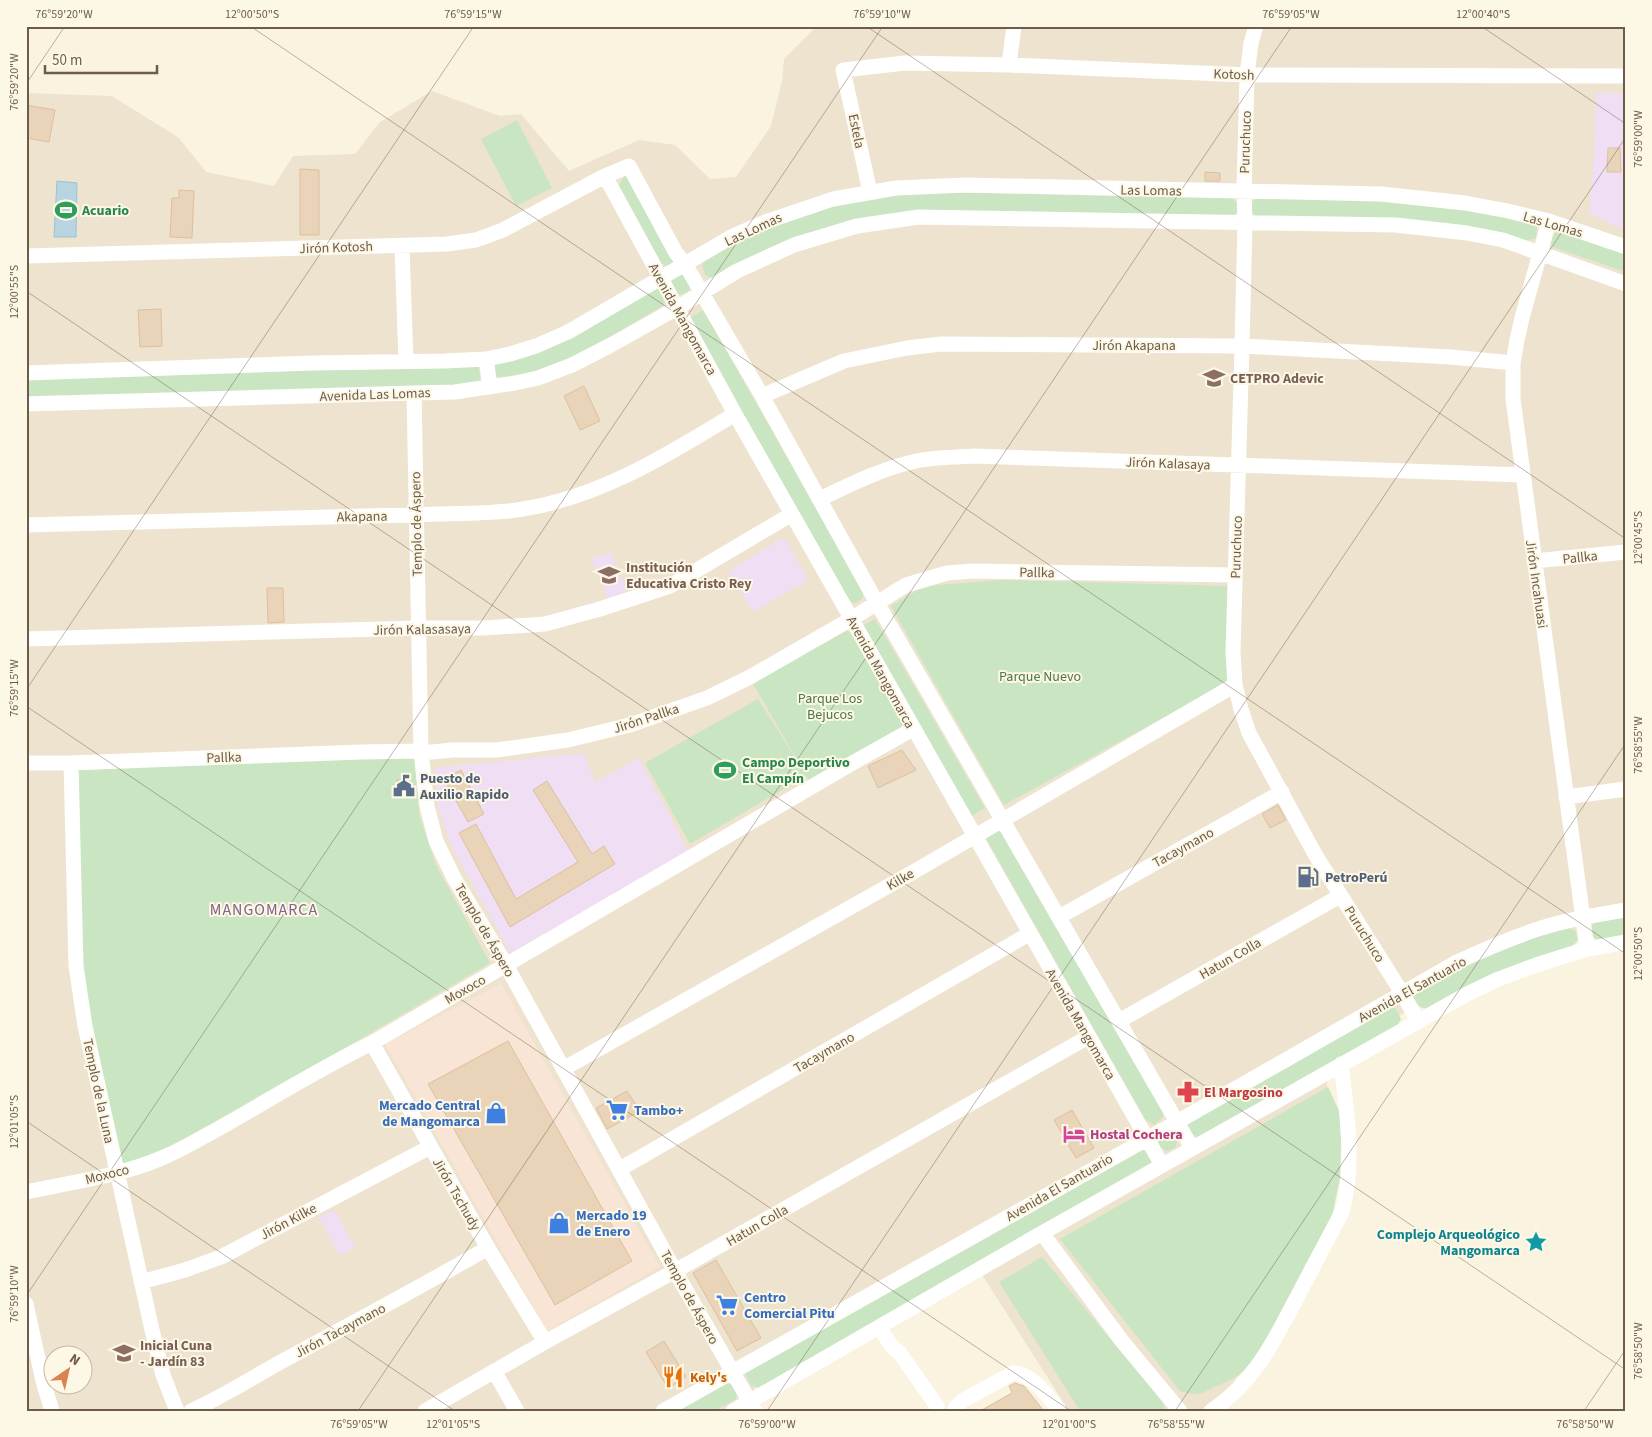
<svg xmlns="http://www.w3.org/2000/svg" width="1652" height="1437" font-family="'Source Sans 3',sans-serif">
<rect width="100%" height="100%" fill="#f9f3e0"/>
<path fill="#ede3ce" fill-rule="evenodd" d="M 817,26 L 1626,26 L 1626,929 L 1552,942 L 1491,964 L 1332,1053 L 1322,1116 L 1249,1342 L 1224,1411 L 1069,1411 L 972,1259 L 757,1375 L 751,1411 L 26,1411 L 26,93 L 112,96 L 179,138 L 206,172 L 274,186 L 293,156 L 355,154 L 380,122 L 432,91 L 500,116 L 521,114 L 569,171 L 639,140 L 675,145 L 710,179 L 736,177 L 771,126 L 782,81 L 784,59 ZM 52,1354 L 82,1354 L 82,1384 L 52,1384 Z"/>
<path fill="#f9e5d5" d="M 501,984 L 660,1267 L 547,1331 L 385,1044 Z"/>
<path fill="#f0def5" d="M 1596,93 L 1626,93 L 1626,231 L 1589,213 L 1594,157 Z
M 781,539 L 786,540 L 808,580 L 753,612 L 728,572 Z
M 611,552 L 627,591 L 608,599 L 592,559 Z
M 584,753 L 595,782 L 639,758 L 688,851 L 510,953 L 450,843 L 437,804 L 435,768 Z
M 335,1210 L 355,1247 L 340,1256 L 319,1218 Z"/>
<path fill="#cae5c1" d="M 517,120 L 552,188 L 516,206 L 481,139 Z
M 625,175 L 637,178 L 678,262 L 668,266 L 661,263 L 619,185 Z
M 930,192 L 1232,198 L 1237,203 L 1237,212 L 1233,216 L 1013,211 L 925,211 L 712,278 L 705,275 L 702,265 L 705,259 L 740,240 L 769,227 L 835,206 L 871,198 Z
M 1259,197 L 1383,202 L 1465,208 L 1534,223 L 1537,227 L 1536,238 L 1527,240 L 1498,234 L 1258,217 L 1252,213 L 1252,202 Z
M 1561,232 L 1626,253 L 1626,272 L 1553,247 L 1551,243 L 1554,234 Z
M 683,274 L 691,287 C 688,293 683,295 676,294 L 671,281 L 674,276 Z
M 655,289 L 659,289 L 666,299 L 664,305 L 582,353 L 538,371 L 503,379 L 496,376 L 495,365 L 502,360 Z
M 703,310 L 864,592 L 862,599 L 855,603 L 849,601 L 688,319 Z
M 473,363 L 479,368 L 480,379 L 475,385 L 28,396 L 26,394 L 26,379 Z
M 1002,580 L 1230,586 L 1230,681 L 1004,805 L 891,606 L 918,590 L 938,585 Z
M 875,619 L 985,808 L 970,817 L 862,626 Z
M 847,631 L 853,632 L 903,724 L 901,731 L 809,780 L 806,776 L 690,844 L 645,763 L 758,699 L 803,770 L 752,682 Z
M 414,755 L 419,814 L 436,865 L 490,963 L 333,1055 L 171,1146 L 122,1165 L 90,1031 L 78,952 L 75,769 Z
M 1000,827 L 1163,1111 L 1163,1117 L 1154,1125 L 1145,1119 L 984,835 Z
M 1626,916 L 1626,936 L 1598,941 L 1593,937 L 1590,927 L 1597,921 Z
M 1569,928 L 1575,931 L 1578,940 L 1572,947 L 1427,1009 L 1420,1007 L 1414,998 L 1416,991 L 1484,956 L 1515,943 Z
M 1391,1006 L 1396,1009 L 1401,1019 L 1396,1028 L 1198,1137 L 1191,1134 L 1187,1125 L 1192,1119 Z
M 1328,1087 L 1340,1113 L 1341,1144 L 1340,1178 L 1332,1216 L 1282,1309 L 1267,1340 L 1255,1360 L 1238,1376 L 1202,1393 L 1191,1394 L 1180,1391 L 1060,1239 Z
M 1170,1133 C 1177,1136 1179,1141 1175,1148 L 1167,1151 L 1160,1147 L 1158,1141 Z
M 1141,1148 L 1147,1149 L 1153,1158 L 1150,1165 L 758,1388 L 751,1385 L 745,1374 L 750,1366 Z
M 1042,1257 L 1161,1400 L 1164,1406 L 1163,1411 L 1080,1411 L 999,1282 Z
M 725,1383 L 731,1384 L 737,1392 L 736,1399 L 714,1411 L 677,1411 Z"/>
<path fill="#b7d4e0" stroke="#9fc2d1" d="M 57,181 L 77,183 L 76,237 L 54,237 Z"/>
<path fill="#e9d4b9" stroke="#ddbf9d" d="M 26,105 L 55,110 L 49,142 L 26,138 Z
M 1608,148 L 1620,148 L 1621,172 L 1607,172 Z
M 300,169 L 319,170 L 319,235 L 300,235 Z
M 1205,172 L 1220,173 L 1220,181 L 1205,181 Z
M 179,190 L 194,191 L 192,238 L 170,237 L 172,198 L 179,198 Z
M 161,309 L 162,346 L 140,347 L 138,310 Z
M 584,386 L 600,421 L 580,430 L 564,396 Z
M 267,588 L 283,588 L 284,622 L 268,623 Z
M 902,750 L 916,770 L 878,788 L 868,766 Z
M 461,770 L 484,814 L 468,822 L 444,779 Z
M 397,780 L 410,780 L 412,793 L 397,793 Z
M 547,781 L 592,854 L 604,846 L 615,864 L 510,927 L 459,833 L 476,824 L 516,899 L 578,862 L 533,790 Z
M 1278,805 L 1286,820 L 1270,828 L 1262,814 Z
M 508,1041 L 632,1261 L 555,1305 L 428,1084 Z
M 627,1091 L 640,1111 L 607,1129 L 596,1108 Z
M 1072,1110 L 1094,1148 L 1076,1158 L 1054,1120 Z
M 716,1260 L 761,1338 L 737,1351 L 693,1273 Z
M 664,1341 L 686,1377 L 668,1388 L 646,1352 Z
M 1015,1383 L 1024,1386 L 1044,1411 L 980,1411 L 1012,1393 L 1009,1386 Z"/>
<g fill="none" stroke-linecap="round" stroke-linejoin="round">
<path stroke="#fff" stroke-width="15" d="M 1256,26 L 1251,43 L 1247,75 L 1244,192 L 1245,222 L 1242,346 L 1233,652 L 1235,685 L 1241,709 L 1249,733 L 1316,856 L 1402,993 L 1418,1021
M 1009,65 L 1014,26
M 605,176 L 735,414 L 1162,1165
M 870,192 L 843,70 L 905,63 L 1009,65 L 1247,75 L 1626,76
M 1549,221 L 1522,318 L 1517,340 L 1513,363 L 1513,399 L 1587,949
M 402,246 L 406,362
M 26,256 L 447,244 L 476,240 L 503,230 L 605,176 L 629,166 L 676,253 L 685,264 L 762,396 L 877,603 L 1192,1148
M 486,359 L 490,387
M 26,373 L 313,363 L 444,361 L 486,359 L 510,354 L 536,346 L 568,332 L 733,236 L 765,222 L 833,199 L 896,188 L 966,185 L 1381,194 L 1465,203 L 1508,211 L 1549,221 L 1626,247
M 414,393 L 421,751 L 427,806 L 436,841 L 454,878 L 506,965 L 675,1271 L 755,1411
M 762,396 L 844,361 L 907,348 L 941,344 L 1242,346 L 1451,357 L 1513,363
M 26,404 L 414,393 L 455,392 L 515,383 L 538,378 L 572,365 L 611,345 L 677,308 L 737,271 L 794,245 L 857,226 L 919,217 L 1396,225 L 1467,233 L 1503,240 L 1626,284
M 820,499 C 853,483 885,467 921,460 C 938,457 957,457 974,456 L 1523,475
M 26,525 L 478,513 C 493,512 509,512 523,509 C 601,497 669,454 735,414
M 1534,561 L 1626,552
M 26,639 L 418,628 L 484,628 L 545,624 L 600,609 L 670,586 L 792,514
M 421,753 L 453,750 L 497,750 L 568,740 L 630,725 L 707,698 L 750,677 L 851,619 L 906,585 L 947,573 L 973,571 L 1235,575
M 26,763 L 71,763 L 361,752 L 421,751
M 71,763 L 76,966 L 85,1026 L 152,1330 L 163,1375 L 177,1411
M 1566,797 L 1626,789
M 1059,917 L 1282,792
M 1119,1021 L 1340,896
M 372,1043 L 488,1248 L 545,1342
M 563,1069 L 915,871 L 1235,685
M 620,1169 L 1029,934
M 26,1192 C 69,1183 123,1175 162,1158 C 181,1150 198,1140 216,1130 C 268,1101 318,1069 372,1043 L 856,761 L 913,729
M 1042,1233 L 1122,1341 L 1180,1411
M 141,1282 L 185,1270 L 221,1257 L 430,1147
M 26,1304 L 43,1381 L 52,1411
M 879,1327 L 893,1348 L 899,1352 L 937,1406
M 494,1371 L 517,1411
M 955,1408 L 962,1401 L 1013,1373 C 1033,1374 1045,1394 1058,1408 L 1058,1411
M 191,1411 C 224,1396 255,1376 288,1358 C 355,1322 422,1286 488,1248
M 425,1411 L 545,1342 L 675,1271 L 1088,1037
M 663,1411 L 1177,1122 L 1457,962 C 1483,950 1509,939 1535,930 C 1565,920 1596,915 1626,910
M 733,1411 L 1042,1233 L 1467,994 L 1496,980 L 1536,965 L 1587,949 L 1626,942
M 1211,1411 C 1255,1382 1275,1339 1299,1294 C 1313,1266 1328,1239 1342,1212 C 1355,1165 1347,1113 1341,1064"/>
</g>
<path fill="none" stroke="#6e5c4a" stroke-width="1" stroke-opacity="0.45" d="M 250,26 L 1626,954M 866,26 L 1626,539M 1481,26 L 1626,124M 26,84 L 65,26M 26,291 L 1626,1370M 26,690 L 474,26M 26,706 L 1071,1411M 26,1121 L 455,1411M 26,1296 L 883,26M 358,1411 L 1292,26M 767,1411 L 1626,137M 1175,1411 L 1626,743M 1584,1411 L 1626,1349"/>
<defs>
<g id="stadium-bare" transform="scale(1.725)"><path d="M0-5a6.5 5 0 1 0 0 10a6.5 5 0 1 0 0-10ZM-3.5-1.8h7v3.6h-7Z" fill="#2e9e5b" stroke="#fdf7e6" stroke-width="2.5" paint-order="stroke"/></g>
<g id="university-bare" transform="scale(1.725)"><path d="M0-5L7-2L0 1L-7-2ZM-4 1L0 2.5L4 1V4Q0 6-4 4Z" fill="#8d6e63" stroke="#fdf7e6" stroke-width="2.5" paint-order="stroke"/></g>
<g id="school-bare" transform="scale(1.725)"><path d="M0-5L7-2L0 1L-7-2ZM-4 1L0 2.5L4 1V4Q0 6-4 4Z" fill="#8d6e63" stroke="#fdf7e6" stroke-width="2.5" paint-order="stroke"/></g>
<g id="civic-bare" transform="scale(1.725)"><path d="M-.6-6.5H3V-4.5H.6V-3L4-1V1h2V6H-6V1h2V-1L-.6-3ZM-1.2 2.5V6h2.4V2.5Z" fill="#5c6f8a" stroke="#fdf7e6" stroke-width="2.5" paint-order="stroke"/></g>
<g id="fuel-bare" transform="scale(1.725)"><path d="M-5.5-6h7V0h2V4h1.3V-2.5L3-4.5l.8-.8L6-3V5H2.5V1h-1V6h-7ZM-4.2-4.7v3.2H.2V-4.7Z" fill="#5c6f8a" stroke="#fdf7e6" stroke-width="2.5" paint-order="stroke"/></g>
<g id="pharmacy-bare" transform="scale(1.725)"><path d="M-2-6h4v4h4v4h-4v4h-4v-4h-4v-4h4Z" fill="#e0444e" stroke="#fdf7e6" stroke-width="2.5" paint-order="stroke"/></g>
<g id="supermarket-bare" transform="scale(1.725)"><path d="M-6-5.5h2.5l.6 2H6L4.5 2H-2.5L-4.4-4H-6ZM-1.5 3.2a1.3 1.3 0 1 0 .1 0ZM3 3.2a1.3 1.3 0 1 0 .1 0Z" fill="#3f7fe0" stroke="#fdf7e6" stroke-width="2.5" paint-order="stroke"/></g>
<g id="shop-bare" transform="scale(1.725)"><path d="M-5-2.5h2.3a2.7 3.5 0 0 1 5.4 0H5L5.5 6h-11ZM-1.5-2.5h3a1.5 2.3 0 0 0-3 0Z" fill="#3f7fe0" stroke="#fdf7e6" stroke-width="2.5" paint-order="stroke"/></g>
<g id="hotel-bare" transform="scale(1.725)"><path d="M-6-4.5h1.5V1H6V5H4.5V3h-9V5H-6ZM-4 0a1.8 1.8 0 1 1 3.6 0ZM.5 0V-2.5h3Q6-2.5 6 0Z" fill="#d1479c" stroke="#fdf7e6" stroke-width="2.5" paint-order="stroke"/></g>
<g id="sight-bare" transform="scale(1.725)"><path d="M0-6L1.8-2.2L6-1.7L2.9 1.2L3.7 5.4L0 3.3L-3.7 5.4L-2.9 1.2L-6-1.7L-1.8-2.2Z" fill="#0f9aa8" stroke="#fdf7e6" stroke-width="2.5" paint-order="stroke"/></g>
<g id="restaurant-bare" transform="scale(1.725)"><path d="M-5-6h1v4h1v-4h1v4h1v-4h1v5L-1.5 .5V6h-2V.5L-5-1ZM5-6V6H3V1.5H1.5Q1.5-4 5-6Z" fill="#e8710a" stroke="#fdf7e6" stroke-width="2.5" paint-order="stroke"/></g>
</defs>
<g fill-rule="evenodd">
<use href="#stadium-bare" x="66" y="210"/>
<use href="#university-bare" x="1214" y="378"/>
<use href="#school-bare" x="609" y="575"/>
<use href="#stadium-bare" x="725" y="770"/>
<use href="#civic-bare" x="404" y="786"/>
<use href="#fuel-bare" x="1308" y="877"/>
<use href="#pharmacy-bare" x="1188" y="1092"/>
<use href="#supermarket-bare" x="617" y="1110"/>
<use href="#shop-bare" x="496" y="1113"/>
<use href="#hotel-bare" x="1074" y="1134"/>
<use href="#shop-bare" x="559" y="1223"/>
<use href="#sight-bare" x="1536" y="1242"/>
<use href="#supermarket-bare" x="727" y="1305"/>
<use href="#school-bare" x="124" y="1353"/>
<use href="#restaurant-bare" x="673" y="1377"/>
</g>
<g text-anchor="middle" stroke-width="4" stroke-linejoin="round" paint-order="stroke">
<g font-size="14" fill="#6e5c4a" stroke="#fdf7e6">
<text transform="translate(1234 74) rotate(2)" y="5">Kotosh</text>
<text transform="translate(857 131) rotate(78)" y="5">Estela</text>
<text transform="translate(1245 142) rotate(-88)" y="5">Puruchuco</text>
<text transform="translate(1151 190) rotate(1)" y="5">Las Lomas</text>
<text transform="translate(1553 224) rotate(16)" y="5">Las Lomas</text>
<text transform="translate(753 229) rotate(-25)" y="5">Las Lomas</text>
<text transform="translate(336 247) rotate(-2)" y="5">Jirón Kotosh</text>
<text transform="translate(683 319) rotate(61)" y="5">Avenida Mangomarca</text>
<text x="1134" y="350">Jirón Akapana</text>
<text transform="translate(375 394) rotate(-2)" y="5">Avenida Las Lomas</text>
<text transform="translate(1168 463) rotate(2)" y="5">Jirón Kalasaya</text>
<text transform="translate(362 516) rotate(-1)" y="5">Akapana</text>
<text transform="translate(416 524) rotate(-91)" y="5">Templo de Áspero</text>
<text transform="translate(1236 547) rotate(-88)" y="5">Puruchuco</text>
<text transform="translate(1580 557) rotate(-6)" y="5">Pallka</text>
<text transform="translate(1037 572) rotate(1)" y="5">Pallka</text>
<text transform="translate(1537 584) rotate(82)" y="5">Jirón Incahuasi</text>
<text transform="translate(422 629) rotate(-1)" y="5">Jirón Kalasasaya</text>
<text transform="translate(881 672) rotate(61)" y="5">Avenida Mangomarca</text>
<text transform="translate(646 718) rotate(-18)" y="5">Jirón Pallka</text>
<text transform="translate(224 757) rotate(-2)" y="5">Pallka</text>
<text transform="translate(1183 847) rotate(-29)" y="5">Tacaymano</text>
<text transform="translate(900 879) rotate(-30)" y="5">Kilke</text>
<text transform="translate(485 930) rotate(60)" y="5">Templo de Áspero</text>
<text transform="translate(1365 934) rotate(58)" y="5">Puruchuco</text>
<text transform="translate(1230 958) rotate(-30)" y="5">Hatun Colla</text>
<text transform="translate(465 989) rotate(-30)" y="5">Moxoco</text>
<text transform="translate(1412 989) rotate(-29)" y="5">Avenida El Santuario</text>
<text transform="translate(1081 1024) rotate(60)" y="5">Avenida Mangomarca</text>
<text transform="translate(824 1052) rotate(-30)" y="5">Tacaymano</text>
<text transform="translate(99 1091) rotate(78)" y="5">Templo de la Luna</text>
<text transform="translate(107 1174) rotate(-14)" y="5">Moxoco</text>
<text transform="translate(1059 1187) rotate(-30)" y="5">Avenida El Santuario</text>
<text transform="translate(457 1194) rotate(60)" y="5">Jirón Tschudy</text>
<text transform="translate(288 1221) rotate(-28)" y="5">Jirón Kilke</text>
<text transform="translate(757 1225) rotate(-30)" y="5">Hatun Colla</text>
<text transform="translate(690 1297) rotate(61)" y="5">Templo de Áspero</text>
<text transform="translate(340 1330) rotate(-28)" y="5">Jirón Tacaymano</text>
</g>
<g font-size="14" font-weight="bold" fill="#27864d" stroke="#fdf7e6" text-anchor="start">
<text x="82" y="215">Acuario</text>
<text x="742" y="767">Campo Deportivo<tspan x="742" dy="16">El Campín</tspan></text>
</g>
<g font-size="14" font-weight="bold" fill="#785e54" stroke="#fdf7e6" text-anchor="start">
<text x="1230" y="383">CETPRO Adevic</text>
<text x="626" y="572">Institución<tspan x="626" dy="16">Educativa Cristo Rey</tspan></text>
<text x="140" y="1350">Inicial Cuna<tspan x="140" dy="16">- Jardín 83</tspan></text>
</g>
<g font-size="14" fill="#4e7846" stroke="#fdf7e6">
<text x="1040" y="681">Parque Nuevo</text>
<text x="830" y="703">Parque Los<tspan x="830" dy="16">Bejucos</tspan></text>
</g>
<g font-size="14" font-weight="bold" fill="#4e5e75" stroke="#fdf7e6" text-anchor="start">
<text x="420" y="783">Puesto de<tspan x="420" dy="16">Auxilio Rapido</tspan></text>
<text x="1325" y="882">PetroPerú</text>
</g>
<g font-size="14" font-weight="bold" fill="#be3a42" stroke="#fdf7e6" text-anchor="start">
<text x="1204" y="1097">El Margosino</text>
</g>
<g font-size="14" font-weight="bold" fill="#366cbe" stroke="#fdf7e6" text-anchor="start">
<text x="480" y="1110" text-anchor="end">Mercado Central<tspan x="480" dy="16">de Mangomarca</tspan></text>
<text x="634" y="1115">Tambo+</text>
<text x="576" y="1220">Mercado 19<tspan x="576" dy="16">de Enero</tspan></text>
<text x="744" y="1302">Centro<tspan x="744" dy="16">Comercial Pitu</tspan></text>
</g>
<g font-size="14" font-weight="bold" fill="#b23c85" stroke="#fdf7e6" text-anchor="start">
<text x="1090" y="1139">Hostal Cochera</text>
</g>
<g font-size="14" font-weight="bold" fill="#0d838f" stroke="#fdf7e6" text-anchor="end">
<text x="1520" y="1239">Complejo Arqueológico<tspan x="1520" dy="16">Mangomarca</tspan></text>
</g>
<g font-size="14" font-weight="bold" fill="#c56008" stroke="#fdf7e6" text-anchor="start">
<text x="690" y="1382">Kely's</text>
</g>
<g font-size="16" letter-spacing="1" fill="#83628b" stroke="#fdf7e6">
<text x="264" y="915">MANGOMARCA</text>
</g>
</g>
<rect width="1652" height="1437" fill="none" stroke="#fdf7e6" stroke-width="55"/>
<g transform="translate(68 1370) rotate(34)"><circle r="24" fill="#fdf7e6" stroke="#c4b9a8"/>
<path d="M0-4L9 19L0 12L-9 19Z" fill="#d98350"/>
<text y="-8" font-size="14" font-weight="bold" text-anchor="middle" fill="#6e5c4a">N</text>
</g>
<path d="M45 65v8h112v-8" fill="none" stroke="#6e5c4a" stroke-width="2.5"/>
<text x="52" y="65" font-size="15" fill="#6e5c4a" stroke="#fdf7e6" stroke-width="4" paint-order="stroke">50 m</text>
<rect x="28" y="28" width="1596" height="1382" fill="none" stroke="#6e5c4a" stroke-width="2"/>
<g font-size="12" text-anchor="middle" fill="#6e5c4a">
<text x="64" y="18">76°59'20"W</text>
<text x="252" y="18">12°00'50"S</text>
<text x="473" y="18">76°59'15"W</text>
<text x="882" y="18">76°59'10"W</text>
<text x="1291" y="18">76°59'05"W</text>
<text x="1483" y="18">12°00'40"S</text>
<text transform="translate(14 82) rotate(-90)" y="4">76°59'20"W</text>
<text transform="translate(1638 139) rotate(-90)" y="4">76°59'00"W</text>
<text transform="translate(14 292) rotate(-90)" y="4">12°00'55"S</text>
<text transform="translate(1638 538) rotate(-90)" y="4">12°00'45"S</text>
<text transform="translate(14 688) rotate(-90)" y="4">76°59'15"W</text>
<text transform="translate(1638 745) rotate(-90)" y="4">76°58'55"W</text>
<text transform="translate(1638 954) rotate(-90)" y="4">12°00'50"S</text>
<text transform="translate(14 1122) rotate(-90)" y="4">12°01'05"S</text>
<text transform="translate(14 1294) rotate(-90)" y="4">76°59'10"W</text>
<text transform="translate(1638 1351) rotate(-90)" y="4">76°58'50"W</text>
<text x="359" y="1428">76°59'05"W</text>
<text x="453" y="1428">12°01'05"S</text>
<text x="767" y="1428">76°59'00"W</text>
<text x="1069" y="1428">12°01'00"S</text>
<text x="1176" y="1428">76°58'55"W</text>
<text x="1585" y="1428">76°58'50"W</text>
</g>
</svg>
